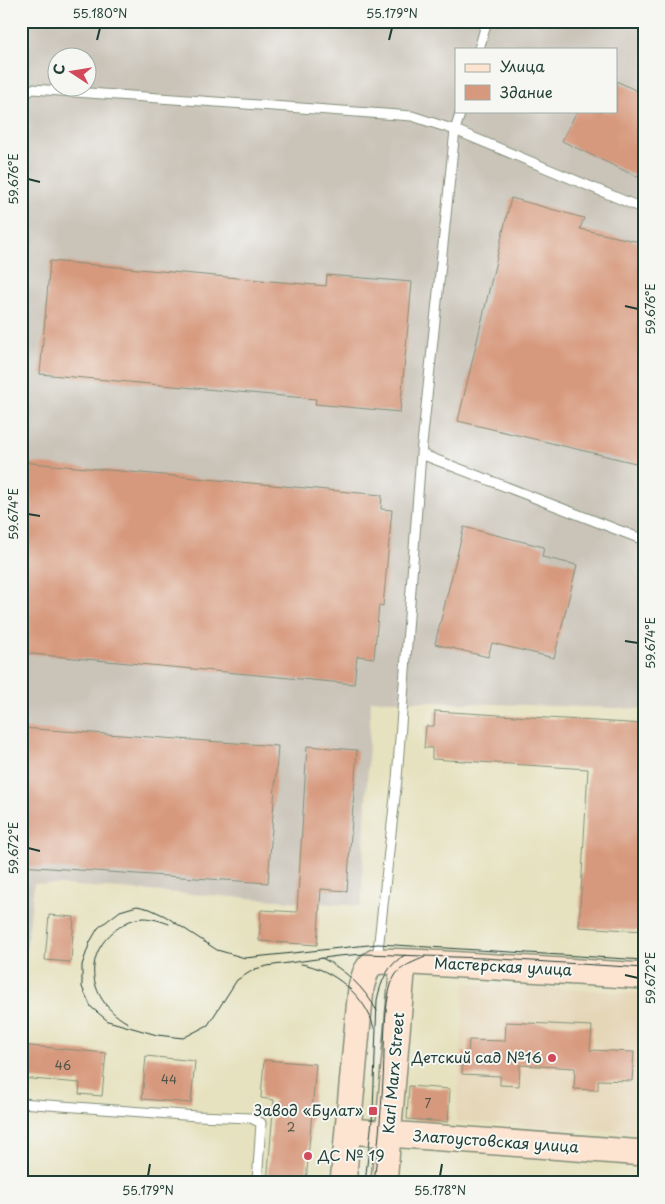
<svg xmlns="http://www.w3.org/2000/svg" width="665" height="1204" font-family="'Playpen Sans',sans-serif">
<rect width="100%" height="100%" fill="#f6f6f2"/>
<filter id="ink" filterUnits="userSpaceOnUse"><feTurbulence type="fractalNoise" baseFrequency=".02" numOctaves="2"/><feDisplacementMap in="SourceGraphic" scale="10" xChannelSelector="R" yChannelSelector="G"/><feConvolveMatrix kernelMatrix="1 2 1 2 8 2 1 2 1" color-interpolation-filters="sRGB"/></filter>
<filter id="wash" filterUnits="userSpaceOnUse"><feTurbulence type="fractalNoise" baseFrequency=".0096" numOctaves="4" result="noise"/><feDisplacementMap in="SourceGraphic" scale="20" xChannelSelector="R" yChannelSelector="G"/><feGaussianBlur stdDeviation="1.12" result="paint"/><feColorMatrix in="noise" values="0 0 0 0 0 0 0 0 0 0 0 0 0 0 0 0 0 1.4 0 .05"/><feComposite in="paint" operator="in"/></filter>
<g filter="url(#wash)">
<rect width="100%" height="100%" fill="#e6e1be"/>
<path fill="#e5d6b7" d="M 465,983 L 644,994 L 644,1133 L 456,1121 Z"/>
<path fill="#c9c3b8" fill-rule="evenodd" d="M 21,21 L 644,21 L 644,709 L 371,700 L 361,906 L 34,883 L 21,995 ZM 456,49 L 616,49 L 616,111 L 456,111 ZM 58,58 L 88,58 L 88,88 L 58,88 Z"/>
<g id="blocks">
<path fill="#d7997d" d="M 616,81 L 644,94 L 644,180 L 562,141 L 577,111 L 616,111 Z
M 511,198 L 584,218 L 580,229 L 644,243 L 644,465 L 458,421 Z
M 50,261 L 326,286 L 327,275 L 412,282 L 400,412 L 315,404 L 316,399 L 40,374 Z
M 21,462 L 382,495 L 381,509 L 392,510 L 383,606 L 379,605 L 374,658 L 357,656 L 354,684 L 21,653 Z
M 464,527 L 544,547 L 542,557 L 577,565 L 554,658 L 492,643 L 488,657 L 435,644 Z
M 435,711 L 644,724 L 642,800 L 644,800 L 644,931 L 579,927 L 588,769 L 432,759 L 432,748 L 424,748 L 426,726 L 434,726 Z
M 21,728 L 278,746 L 268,883 L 21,866 Z
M 307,746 L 357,750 L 347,891 L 321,889 L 317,945 L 259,941 L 261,910 L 297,912 Z
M 49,915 L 74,917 L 71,962 L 45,960 Z
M 506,1022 L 592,1026 L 590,1050 L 634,1052 L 632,1081 L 598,1080 L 598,1090 L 574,1089 L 575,1068 L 520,1065 L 519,1086 L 500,1085 L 500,1076 L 462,1074 L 463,1052 L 468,1053 L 469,1040 L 505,1041 Z
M 21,1045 L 106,1053 L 102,1096 L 79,1094 L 80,1083 L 21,1078 Z
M 146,1056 L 195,1061 L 191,1103 L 142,1099 Z
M 264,1060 L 316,1064 L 306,1183 L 267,1183 L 274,1100 L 261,1098 Z
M 409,1086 L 450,1089 L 448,1122 L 407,1119 Z"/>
</g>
</g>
<g filter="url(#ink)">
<use href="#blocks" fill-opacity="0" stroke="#828f79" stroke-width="1"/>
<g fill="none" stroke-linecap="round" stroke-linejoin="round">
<g stroke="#828f79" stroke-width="11">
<path id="lane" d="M 479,49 L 487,21
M 21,97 L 32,89 L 412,116 L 455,130 L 644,209
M 421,454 L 644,540
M 377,959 L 397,779 L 421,454 L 455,130 L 461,111
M 21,1103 L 197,1116 L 251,1118 L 261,1123 L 257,1183"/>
</g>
<g stroke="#828f79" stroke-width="28">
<path id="secondary" d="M 349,1131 L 644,1153
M 343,1183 L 361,988 C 364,977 366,965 377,961 L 413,962 L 644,976
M 384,1183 L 403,962"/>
</g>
<use href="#lane" stroke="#fff" stroke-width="9"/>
<use href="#secondary" stroke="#fde4d1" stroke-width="25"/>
<path stroke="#1f3d34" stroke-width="1" d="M 322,958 C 345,970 364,987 377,1011
M 644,960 L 378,944 L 245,958 L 217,950 L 165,916 L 150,909 L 137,906 L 120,911 L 98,928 L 90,942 L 82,965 L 82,987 L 91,1007 L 108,1021 L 157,1035 L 183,1038 L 208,1025 L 237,980 L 255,969 L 267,966 L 338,956 L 365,954 L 484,958 L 644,968
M 301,964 C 332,968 367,997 374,1028
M 128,1023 C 92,1004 80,960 113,932 C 123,924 130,919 143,918 C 152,918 161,921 169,924
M 365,1183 L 373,1111 L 377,1000 C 381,981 388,964 405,955
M 374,1183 C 378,1148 381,1114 383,1080 C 385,1055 382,994 396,974 C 402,966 416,961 425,957"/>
</g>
</g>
<path fill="none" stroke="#1f3d34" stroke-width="2" d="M 97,40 L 100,28M 389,40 L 392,28M 28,179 L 40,182M 625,306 L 638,309M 28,514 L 40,516M 625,641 L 638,643M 28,848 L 40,851M 625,975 L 638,978M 148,1176 L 150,1164M 440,1176 L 442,1164"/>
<g fill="#d1495b" stroke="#f6f6f2" stroke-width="2">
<circle cx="552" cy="1058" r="5"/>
<rect x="368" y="1106" width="10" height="10" rx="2.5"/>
<circle cx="308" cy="1156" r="5"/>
</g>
<g text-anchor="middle" stroke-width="4" stroke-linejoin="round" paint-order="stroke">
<g font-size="12" fill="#4d5446">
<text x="63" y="1070">46</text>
<text x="169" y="1084">44</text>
<text x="428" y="1108">7</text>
<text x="291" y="1132">2</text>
</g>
<g font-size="15" fill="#1f3d34" stroke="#f6f6f2">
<text transform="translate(503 967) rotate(3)" y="5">Мастерская улица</text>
<text transform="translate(394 1073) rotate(-85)" y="5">Karl Marx Street</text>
<text transform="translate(496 1142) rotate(4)" y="5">Златоустовская улица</text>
</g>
<g font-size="15" fill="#1f3d34" stroke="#f6f6f2" text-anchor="end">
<text x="542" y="1063">Детский сад №16</text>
<text x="363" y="1116">Завод «Булат»</text>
<text x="318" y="1161" text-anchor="start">ДС № 19</text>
</g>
</g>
<rect width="665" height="1204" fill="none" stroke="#f6f6f2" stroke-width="55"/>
<rect x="455" y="48" width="162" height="65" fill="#f6f6f2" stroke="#a0aca6"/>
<rect x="465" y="64" width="25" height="8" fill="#fde4d1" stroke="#a0aca6"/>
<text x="500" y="72" font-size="15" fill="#1f3d34">Улица</text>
<rect x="465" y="85" width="25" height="15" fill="#d7997d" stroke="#a0aca6"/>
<text x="500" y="98" font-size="15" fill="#1f3d34">Здание</text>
<g transform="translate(72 72) rotate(282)"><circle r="24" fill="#f6f6f2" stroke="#a0aca6"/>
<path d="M0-4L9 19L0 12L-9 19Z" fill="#d1495b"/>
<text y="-8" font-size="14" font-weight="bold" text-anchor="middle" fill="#1f3d34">С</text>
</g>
<rect x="28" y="28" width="610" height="1148" fill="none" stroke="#1f3d34" stroke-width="2"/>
<g font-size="12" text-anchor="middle" fill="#1f3d34">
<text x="100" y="18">55.180°N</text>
<text x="392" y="18">55.179°N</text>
<text transform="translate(14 179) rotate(-90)" y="4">59.676°E</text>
<text transform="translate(651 309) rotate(-90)" y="4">59.676°E</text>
<text transform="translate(14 514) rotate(-90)" y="4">59.674°E</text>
<text transform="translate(651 643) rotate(-90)" y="4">59.674°E</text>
<text transform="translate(14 848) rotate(-90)" y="4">59.672°E</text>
<text transform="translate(651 978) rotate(-90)" y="4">59.672°E</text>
<text x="148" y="1195">55.179°N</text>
<text x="440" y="1195">55.178°N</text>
</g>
</svg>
